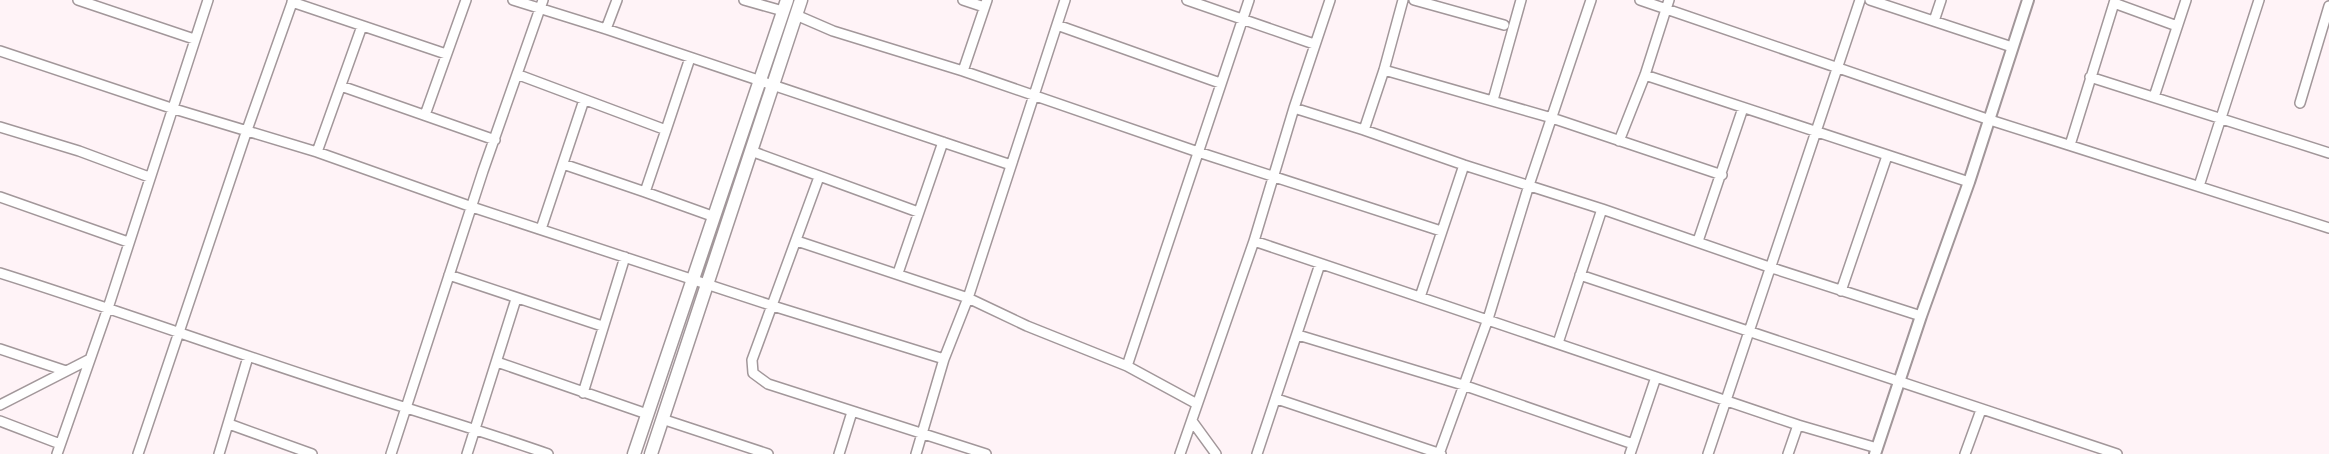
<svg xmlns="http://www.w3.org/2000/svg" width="2329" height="454" font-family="'PT Sans Narrow',sans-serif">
<rect width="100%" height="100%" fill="#fff3f7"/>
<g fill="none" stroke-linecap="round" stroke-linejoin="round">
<g stroke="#a2979a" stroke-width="12">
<path id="minor" d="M 78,0 L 194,39
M 513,0 L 606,29 L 1011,165
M 744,0 L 783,11
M 963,0 L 984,7
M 1187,0 L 1314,44
M 1414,0 L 1504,25
M 1640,0 L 1990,120 L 2329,228
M 1870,0 L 2012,47
M 292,2 L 446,54
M 2114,3 L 2177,26
M 796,15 L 833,31 L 963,71 L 1198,152 L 1441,231
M 1934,21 L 1941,0
M 1057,25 L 1220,83
M 606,29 L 617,0
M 0,51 L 171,108 L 317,152 L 472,207 L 773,306 L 944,359
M 1384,70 L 1552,118 L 1722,175
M 963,71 L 987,0
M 519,75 L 666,130 L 690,58
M 1645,75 L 1969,182
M 2090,77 L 2329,153
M 341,86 L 495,140
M 2154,97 L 2186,0
M 1493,100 L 1521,0
M 2300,103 L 2329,6
M 1294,108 L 1364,130 L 1464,165 L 1602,209 L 1769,267 L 1921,316
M 425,115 L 466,0
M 0,127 L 79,151 L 149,177
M 1364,130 L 1384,70 L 1403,0
M 1619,141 L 1645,75 L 1669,0
M 2070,145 L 2115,0
M 751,151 L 918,212
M 317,152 L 362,26
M 563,164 L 645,192 L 666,130
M 819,177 L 752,360 L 753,373 L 768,384 L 986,454
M 2199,186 L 2259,0
M 645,192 L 712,216
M 0,197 L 128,242
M 541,229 L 584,100
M 797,241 L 968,298 L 1027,326 L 1127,366
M 1254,241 L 1798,425 L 1877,448
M 1698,241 L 1743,108
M 0,273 C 111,308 221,348 332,384 C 404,408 477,429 548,454
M 898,273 L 943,142
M 449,275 L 602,326
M 1580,275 L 2117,454
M 1841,291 L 1887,156
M 1420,297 L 1464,165
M 1298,335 L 1463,385 L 1633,444
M 1558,343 L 1602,209
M 0,349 L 66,371
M 497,362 L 647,414
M 583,393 L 625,257
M 1277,399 L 1441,454
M 1197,404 L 1127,366 L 1249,0
M 0,405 L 88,360
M 662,419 L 768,454
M 0,421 L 60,444
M 1192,421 L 1216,454
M 229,424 L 312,454
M 57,454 L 108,308 L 208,0
M 138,454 L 247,130 L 293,0
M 219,454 L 248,357
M 391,454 L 483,171 L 543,0
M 467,454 L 516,299
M 839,454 L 852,412
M 916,454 L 944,359 L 968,298 L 1065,0
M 1180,454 L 1254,241 L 1294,108 L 1330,0
M 1257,454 L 1320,264
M 1439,454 L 1488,319 L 1529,185 L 1591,0
M 1630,454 L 1656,377
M 1708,454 L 1860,0
M 1788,454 L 1798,425
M 1965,454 L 1981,410"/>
</g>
<g stroke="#a2979a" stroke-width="14">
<path id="tertiary" d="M 1875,454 L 1921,316 L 1969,182 L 2028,0"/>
</g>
<g stroke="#a2979a" stroke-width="15">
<path id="secondary" d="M 634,454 L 787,0
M 651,454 L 801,0"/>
</g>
<use href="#minor" stroke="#fff" stroke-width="9"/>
<use href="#tertiary" stroke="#fff" stroke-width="10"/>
<use href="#secondary" stroke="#fff" stroke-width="12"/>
</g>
</svg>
